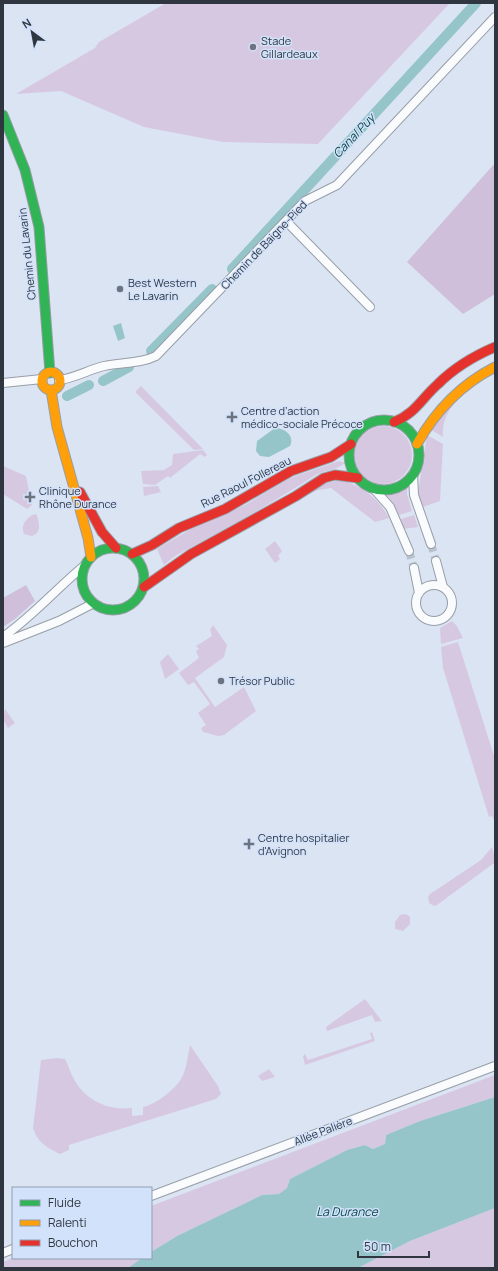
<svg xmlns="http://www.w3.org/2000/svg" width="498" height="1271" font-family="Manrope,sans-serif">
<rect width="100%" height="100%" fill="#dbe4f2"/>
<path fill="#d7c8e2" d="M 166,3 L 450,3 L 318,144 L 223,142 L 144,127 L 61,91 L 16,94 L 95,48 L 99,42 Z
M 141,386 L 203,449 L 194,450 L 135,392 Z
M 459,399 C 448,410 442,420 443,437 L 430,429 L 452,404 Z
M354 455a29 29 0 1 1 58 0a29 29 0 1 1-58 0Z
M 427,435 L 443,444 L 440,501 L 423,507 L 418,493 Z
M 203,450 L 207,455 L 205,457 L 200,454 L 170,478 L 168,476 L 155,485 L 143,484 L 141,471 L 164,470 L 172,465 L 173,454 Z
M 339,461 L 345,463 C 336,471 324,470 314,476 C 269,505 222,531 175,556 L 164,565 L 157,549 L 191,529 L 245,505 L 290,478 Z
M 3,466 L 26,476 L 32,505 L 27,509 L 3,494 Z
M 341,480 C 363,486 378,498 389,518 L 375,522 L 331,488 L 318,490 L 304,496 L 323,484 Z
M 158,486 L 161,492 L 144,496 L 143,487 Z
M 407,488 L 407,494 L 412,511 L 399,515 L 386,495 L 392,494 Z
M 35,514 L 37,515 C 39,524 42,532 32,536 L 24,534 C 20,525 27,517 35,514 Z
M 414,515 L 418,527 L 403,529 L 401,519 Z
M 275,541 L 282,551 L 278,556 L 280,559 L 275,563 L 265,549 Z
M 452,621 L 457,626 L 463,638 L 441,644 L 440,628 Z
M 213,625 L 227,645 L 224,657 L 195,678 L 215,707 L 244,687 L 256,711 L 224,735 L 218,736 L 203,732 L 201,728 L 206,725 L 198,713 L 210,704 L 194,682 L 188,685 L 179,673 L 199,658 L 196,651 L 199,649 L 196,646 L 212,636 L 210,630 Z
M 458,642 L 495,759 L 495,822 L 492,816 L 489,817 L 443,668 L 441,647 Z
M 168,654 L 179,669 L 165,679 L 160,662 Z
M 5,709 L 15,723 L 8,728 L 3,720 Z
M 492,847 L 495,858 L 494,863 L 437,905 L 434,906 L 429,903 L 428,897 L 430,894 L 481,860 Z
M 406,914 L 410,917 L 410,924 L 403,931 L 395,929 L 395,922 L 400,915 Z
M 365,999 L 382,1021 L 375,1022 L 372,1015 L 327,1031 L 326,1027 Z
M 372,1032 L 375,1041 L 305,1065 L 303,1056 L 305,1054 L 308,1060 L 372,1039 L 370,1033 Z
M 190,1045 L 218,1086 L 221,1094 L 216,1099 L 69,1145 L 69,1150 L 60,1154 C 46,1147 38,1143 33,1128 L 41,1060 L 57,1058 L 65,1059 C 69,1066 70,1073 74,1079 C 85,1100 108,1111 132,1108 L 132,1116 L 143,1115 L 143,1107 C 155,1105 178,1088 183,1075 C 187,1066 188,1054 190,1045 Z
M 269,1069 L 275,1077 L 262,1081 L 258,1076 Z
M 495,1075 L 495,1097 L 420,1121 L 386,1135 L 385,1144 L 373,1149 L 365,1145 L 347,1150 L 290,1179 L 287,1188 L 279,1194 L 262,1195 L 177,1236 L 151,1252 L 151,1206 Z
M 495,1208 L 495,1268 L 358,1268 L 410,1241 Z
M 13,1258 L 142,1258 L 128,1268 L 3,1268 L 3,1262 Z"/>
<path fill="#cfbfda" d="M 495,163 L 495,294 L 463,314 L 407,262 Z
M 26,585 L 35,601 L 15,619 L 3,627 L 3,598 Z"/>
<path fill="#95c5c9" d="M 121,323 L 125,338 L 118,341 L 113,326 Z
M 275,428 C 285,428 295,436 290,446 L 269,457 L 260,456 L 256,451 L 257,441 Z
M 495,1097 L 495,1208 L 410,1241 L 358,1268 L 128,1268 L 142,1258 L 151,1258 L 151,1252 L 177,1236 L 262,1195 L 279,1194 L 287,1188 L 290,1179 L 347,1150 L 365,1145 L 373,1149 L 385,1144 L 386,1135 L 420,1121 Z"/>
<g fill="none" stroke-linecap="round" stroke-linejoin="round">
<path stroke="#95c5c9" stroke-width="10" d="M 232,269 L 476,3
M 151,351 L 212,289
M 103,381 L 129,367
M 67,396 L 89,385"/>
<path stroke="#b9c1ce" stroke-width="8" stroke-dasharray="8 4" stroke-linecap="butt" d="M 431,544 L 436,561
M 409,551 L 414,568"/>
<g stroke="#979ea8" stroke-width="10">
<path id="street" d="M 286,221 L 370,307
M 59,380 C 75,378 88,370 104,366 C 121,362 140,364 156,356 L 305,201 L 337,185 L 495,17
M 3,383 L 42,379
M 413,474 L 414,495 L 431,544
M 373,488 L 390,507 L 409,551
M 436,561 L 443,587
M 414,568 L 419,593
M416 603a18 18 0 1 1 36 0a18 18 0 1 1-36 0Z
M 3,637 C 33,616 57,588 85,565
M 3,643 L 59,621 L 94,603
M 151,1196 L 495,1066
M 3,1253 L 13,1249"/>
</g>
<g stroke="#979ea8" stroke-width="11">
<path id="fast" d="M 3,115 L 25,170 L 39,227 L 50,373
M349 455a35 35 0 1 1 70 0a35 35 0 1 1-70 0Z
M82 579a31 31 0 1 1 62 0a31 31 0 1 1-62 0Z"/>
</g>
<g stroke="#979ea8" stroke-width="11">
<path id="slow" d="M42 381a9 9 0 1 1 18 0a9 9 0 1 1-18 0Z
M 51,390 L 57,427 L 88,538 L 91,557
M 417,444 C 436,410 460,385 495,367"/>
</g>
<g stroke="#979ea8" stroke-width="11">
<path id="jam" d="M 394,422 C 416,413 421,399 438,384 C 454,368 474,356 495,347
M 80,492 L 102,532 L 116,548
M 132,554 L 152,545 L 179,528 L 225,509 L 291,471 L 331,457 L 351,444
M 144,587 L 191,554 L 296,496 L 324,478 L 335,475 L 358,478"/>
</g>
<use href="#street" stroke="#fafbfd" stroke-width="8"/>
<use href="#fast" stroke="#30b455" stroke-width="9"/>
<use href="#slow" stroke="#ff9f0a" stroke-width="9"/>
<use href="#jam" stroke="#e5322d" stroke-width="9"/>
</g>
<g fill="#6c737e" stroke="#d2e2fb" stroke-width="1.5">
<circle cx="253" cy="47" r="4"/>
<circle cx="120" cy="289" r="4"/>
<path d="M230 411h4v4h4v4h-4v4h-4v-4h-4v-4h4z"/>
<path d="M28 491h4v4h4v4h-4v4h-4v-4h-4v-4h4z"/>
<circle cx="221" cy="681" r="4"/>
<path d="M247 838h4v4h4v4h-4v4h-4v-4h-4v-4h4z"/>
</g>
<g text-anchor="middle" stroke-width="3" stroke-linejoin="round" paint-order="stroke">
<g font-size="11" fill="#303640" stroke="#d2e2fb" text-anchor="start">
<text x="261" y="45">Stade<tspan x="261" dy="13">Gillardeaux</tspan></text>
<text x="128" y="287">Best Western<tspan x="128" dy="13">Le Lavarin</tspan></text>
<text x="241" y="415">Centre d’action<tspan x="241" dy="13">médico-sociale Précoce</tspan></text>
<text x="39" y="495">Clinique<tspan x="39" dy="13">Rhône Durance</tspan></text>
<text x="229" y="685">Trésor Public</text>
<text x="258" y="842">Centre hospitalier<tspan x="258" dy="13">d'Avignon</tspan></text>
</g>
<g font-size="11" fill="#303640" stroke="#d2e2fb">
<text transform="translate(264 245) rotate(-46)" y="4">Chemin de Baigne-Pied</text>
<text transform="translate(27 254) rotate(-96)" y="4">Chemin du Lavarin</text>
<text transform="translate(246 482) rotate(-27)" y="4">Rue Raoul Follereau</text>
<text transform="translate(323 1131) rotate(-21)" y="4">Allée Palière</text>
</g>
<g font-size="12" font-style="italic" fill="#084646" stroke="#d2e2fb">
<text transform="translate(354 136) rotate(-47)" y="4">Canal Puy</text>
<text x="347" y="1216">La Durance</text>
</g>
</g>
<rect width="498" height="1271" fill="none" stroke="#303640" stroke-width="8"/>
<rect x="12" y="1187" width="140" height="72" fill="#d2e2fb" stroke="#919db0"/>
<rect x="20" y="1200" width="20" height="6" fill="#30b455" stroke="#919db0"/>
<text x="48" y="1207" font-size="12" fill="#303640">Fluide</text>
<rect x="20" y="1220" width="20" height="6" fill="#ff9f0a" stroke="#919db0"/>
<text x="48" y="1227" font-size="12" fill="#303640">Ralenti</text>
<rect x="20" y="1240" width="20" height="6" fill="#e5322d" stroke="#919db0"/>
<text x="48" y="1247" font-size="12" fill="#303640">Bouchon</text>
<g transform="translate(32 32) rotate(328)" stroke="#d2e2fb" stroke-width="3" paint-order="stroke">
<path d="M0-3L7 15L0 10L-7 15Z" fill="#303640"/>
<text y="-6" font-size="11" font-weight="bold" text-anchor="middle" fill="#303640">N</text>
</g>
<path d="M358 1251v6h71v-6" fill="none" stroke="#303640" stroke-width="2"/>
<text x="364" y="1251" font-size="12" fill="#303640" stroke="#d2e2fb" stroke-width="3" paint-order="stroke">50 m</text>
</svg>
